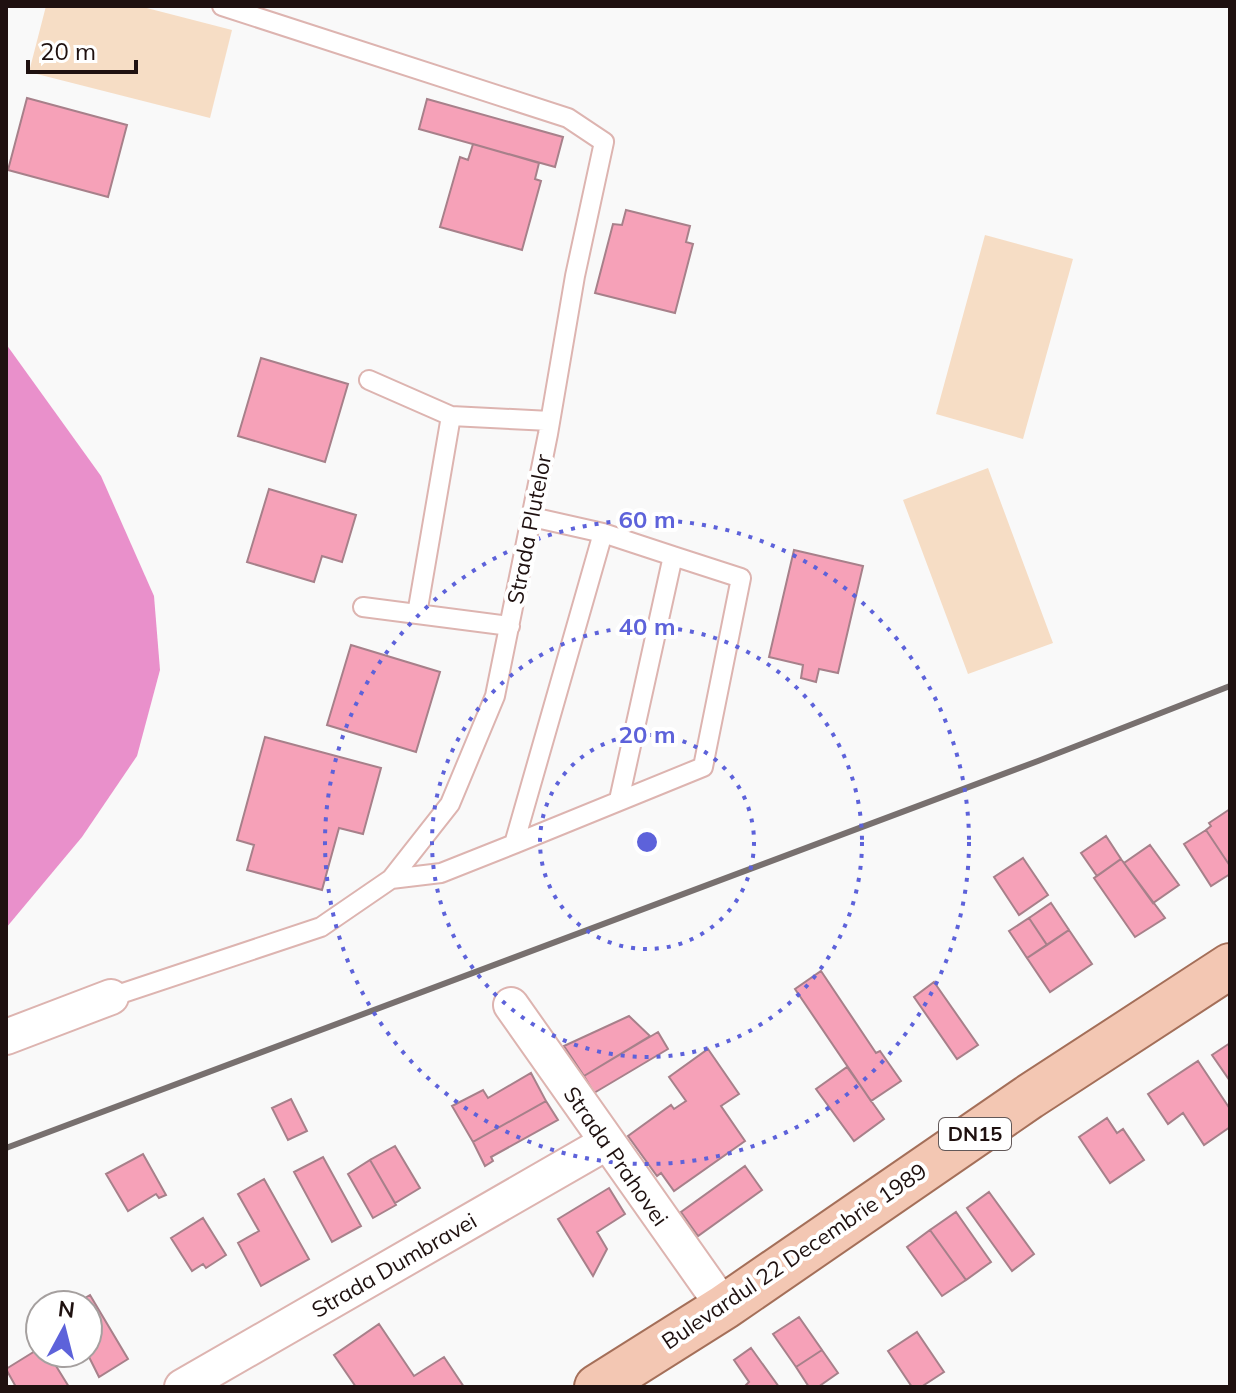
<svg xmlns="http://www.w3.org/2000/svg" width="1236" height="1393" font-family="Mulish,sans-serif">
<rect width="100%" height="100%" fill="#f9f9f9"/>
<path fill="#f6ddc5" d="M 46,6 L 139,6 L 232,30 L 210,118 L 29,72 Z
M 985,235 L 1073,259 L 1023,439 L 936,414 Z
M 988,468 L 1053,643 L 968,674 L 903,500 Z"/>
<path fill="#e990cb" d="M 6,344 L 101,476 L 154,596 L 160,670 L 137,756 L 82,837 L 6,928 Z"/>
<path fill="#f6a1b8" stroke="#a7808a" stroke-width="2" d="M 27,98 L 127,125 L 108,197 L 8,170 Z
M 427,99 L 563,137 L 555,167 L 419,129 Z
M 473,144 L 539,163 L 535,179 L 541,181 L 522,250 L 440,227 L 460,157 L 468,160 Z
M 626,210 L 690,226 L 686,242 L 693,244 L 675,313 L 595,293 L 613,224 L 622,225 Z
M 261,358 L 348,384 L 325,462 L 238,436 Z
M 269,489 L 356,515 L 342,562 L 322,556 L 314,582 L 247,562 Z
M 794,550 L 863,566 L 838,673 L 819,669 L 816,682 L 801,678 L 803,665 L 769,657 Z
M 351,645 L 440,672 L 416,752 L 327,725 Z
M 265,737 L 381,768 L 363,834 L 339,828 L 322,890 L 247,870 L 254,845 L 237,840 Z
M 1230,809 L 1230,866 L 1206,830 L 1211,826 L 1209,823 Z
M 1206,830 L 1230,866 L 1230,874 L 1211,886 L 1184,844 Z
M 1106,836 L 1121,859 L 1097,876 L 1081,853 Z
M 1150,845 L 1179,885 L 1153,903 L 1124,863 Z
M 1023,858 L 1048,895 L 1019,915 L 994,877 Z
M 1121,859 L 1165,918 L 1135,937 L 1094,878 Z
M 1051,903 L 1069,930 L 1047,945 L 1029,918 Z
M 1029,918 L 1047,945 L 1027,958 L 1009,931 Z
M 1069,930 L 1092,964 L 1050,992 L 1027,958 Z
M 821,971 L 876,1053 L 880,1051 L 901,1081 L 871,1101 L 795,989 Z
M 934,982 L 978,1045 L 957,1059 L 914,997 Z
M 629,1016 L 650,1036 L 584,1076 L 564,1046 Z
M 658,1032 L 668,1049 L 594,1093 L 584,1076 Z
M 1230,1043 L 1230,1081 L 1212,1055 Z
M 708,1049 L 739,1094 L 721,1106 L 745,1141 L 674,1191 L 661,1173 L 657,1176 L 628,1136 L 671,1105 L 674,1109 L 686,1101 L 669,1077 Z
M 1198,1061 L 1230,1109 L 1230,1127 L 1204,1145 L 1183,1113 L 1168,1124 L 1148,1094 Z
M 847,1067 L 884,1119 L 854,1141 L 816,1089 Z
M 531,1073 L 546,1101 L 473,1142 L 452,1106 L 483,1090 L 488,1098 Z
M 291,1099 L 307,1131 L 288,1140 L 272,1108 Z
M 546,1101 L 558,1120 L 491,1157 L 493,1161 L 485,1166 L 473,1142 Z
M 1107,1118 L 1117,1133 L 1123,1129 L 1144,1160 L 1110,1183 L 1079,1137 Z
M 395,1146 L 420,1188 L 395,1203 L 370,1160 Z
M 143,1154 L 166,1195 L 159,1198 L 156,1194 L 128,1211 L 106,1174 Z
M 323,1157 L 361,1226 L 332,1242 L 294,1172 Z
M 370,1160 L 396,1205 L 373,1218 L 348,1174 Z
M 745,1166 L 762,1190 L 698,1236 L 681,1212 Z
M 264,1179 L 309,1259 L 261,1286 L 238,1243 L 259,1231 L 238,1194 Z
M 609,1188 L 625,1214 L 597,1232 L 607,1249 L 593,1276 L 558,1219 Z
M 989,1192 L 1034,1254 L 1012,1271 L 967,1208 Z
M 956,1212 L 991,1262 L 966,1280 L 930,1230 Z
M 203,1218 L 226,1255 L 206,1268 L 203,1264 L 192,1271 L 171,1238 Z
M 930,1230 L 966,1280 L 942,1296 L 907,1247 Z
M 90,1295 L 128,1359 L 99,1377 L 87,1353 L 88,1305 L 73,1305 Z
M 799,1317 L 822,1350 L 796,1367 L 773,1334 Z
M 379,1324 L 414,1376 L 444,1357 L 464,1387 L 356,1387 L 334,1355 Z
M 917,1332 L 944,1372 L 921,1387 L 912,1387 L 888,1351 Z
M 40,1348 L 40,1353 L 48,1353 L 69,1387 L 16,1387 L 6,1369 Z
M 751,1348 L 779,1387 L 744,1387 L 749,1382 L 734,1360 Z
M 822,1350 L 838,1373 L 818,1387 L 809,1387 L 796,1367 Z"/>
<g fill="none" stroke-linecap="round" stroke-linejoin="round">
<g stroke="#ddb4b0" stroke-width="22">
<path id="service" d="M 369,380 L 451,416 L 550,421
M 532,517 L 603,533 L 673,556 L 619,800
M 363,607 L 510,626
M 417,614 L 451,416
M 514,844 L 703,767 L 741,578 L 673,556
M 391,879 L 441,873 L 514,844 L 603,533
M 111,997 L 321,927 L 391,879 L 450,804 L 495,696 L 548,434 L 575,276 L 604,142 L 568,118 L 222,6"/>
</g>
<g stroke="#ddb4b0" stroke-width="38">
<path id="minor" d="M 511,1005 L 724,1307
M 6,1037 L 111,997
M 182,1387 L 606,1143"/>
</g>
<g stroke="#a46f59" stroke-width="48">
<path id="primary" d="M 597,1387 L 724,1307 L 1029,1097 L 1230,966"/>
</g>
<use href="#service" stroke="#fff" stroke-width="18"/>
<use href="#minor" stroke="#fff" stroke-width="34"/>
<use href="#primary" stroke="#f3c7b3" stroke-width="44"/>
<path stroke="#78706f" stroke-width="6" d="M 6,1148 L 1038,761 L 1230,686"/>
</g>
<g fill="none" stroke="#5d62da" stroke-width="4" stroke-dasharray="4 8">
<circle cx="647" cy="842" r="107"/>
<circle cx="647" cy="842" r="215"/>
<circle cx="647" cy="842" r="322"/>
</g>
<g text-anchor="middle" stroke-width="8" stroke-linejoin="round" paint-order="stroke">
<rect fill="#fff" stroke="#625858" stroke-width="2" x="939" y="1118" width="72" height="32" rx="6"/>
<g font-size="20" font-weight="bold" fill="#1f1110">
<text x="975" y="1141">DN15</text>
</g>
<g font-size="22" fill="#1f1110" stroke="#fff">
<text transform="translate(529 529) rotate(-79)" y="8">Strada Plutelor</text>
<text transform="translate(616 1156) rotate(55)" y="8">Strada Prahovei</text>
<text transform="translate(794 1256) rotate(-34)" y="8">Bulevardul 22 Decembrie 1989</text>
<text transform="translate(394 1265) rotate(-30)" y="8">Strada Dumbravei</text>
</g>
</g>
<circle cx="647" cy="842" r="12" fill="#5d62da" stroke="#fff" stroke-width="4"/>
<g font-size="24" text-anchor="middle" font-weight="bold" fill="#5d62da" stroke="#fff" stroke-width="8" stroke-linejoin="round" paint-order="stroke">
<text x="647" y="528">60 m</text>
<text x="647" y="635">40 m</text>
<text x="647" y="743">20 m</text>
</g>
<rect width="1236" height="1393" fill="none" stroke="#1f1110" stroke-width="16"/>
<g transform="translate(64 1329) rotate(7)"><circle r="38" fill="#ffffff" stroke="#a5a09f" stroke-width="2"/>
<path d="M0-6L14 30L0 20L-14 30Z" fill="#5d62da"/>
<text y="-12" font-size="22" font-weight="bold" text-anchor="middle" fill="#1f1110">N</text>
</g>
<path d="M28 60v12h108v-12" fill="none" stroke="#1f1110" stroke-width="4"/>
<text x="40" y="60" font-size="24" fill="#1f1110" stroke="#ffffff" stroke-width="6" paint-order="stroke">20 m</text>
</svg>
